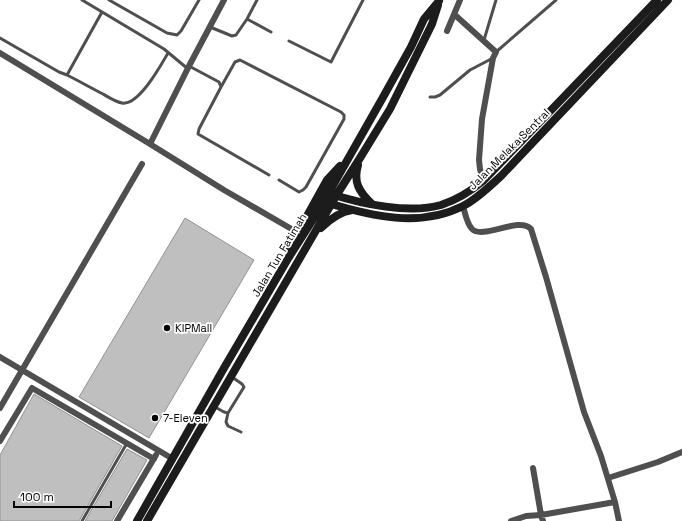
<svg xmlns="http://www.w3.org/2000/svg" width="682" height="521" font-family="'Space Grotesk',sans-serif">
<rect width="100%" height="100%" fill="#fff"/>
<path fill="#bfbfbf" stroke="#939393" d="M 185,218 L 254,260 L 149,438 L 79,397 Z
M 34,394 L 122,446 L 79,521 L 0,521 L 0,455 Z
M 127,449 L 147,460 L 112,521 L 85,521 Z"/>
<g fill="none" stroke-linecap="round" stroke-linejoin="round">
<path stroke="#4f4f4f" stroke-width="3" d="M 82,0 L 164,49 L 188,69
M 109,0 L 167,33 L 177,35 L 181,31 L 199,0
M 247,19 L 271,32
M 210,27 L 232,36 L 236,35 L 247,19 L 257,0
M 0,38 L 59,72 L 67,75 L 102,12
M 484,40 L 496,0
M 289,41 L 331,62 L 363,0
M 496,52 L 556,0
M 189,66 L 219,82 L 221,87 L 199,129 L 198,134 L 269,175
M 67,75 C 79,81 91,88 103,94 C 108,97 116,102 122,103 C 139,106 161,65 168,53
M 221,87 L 235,62 L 240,60 L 341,112 L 344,115 L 344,119 L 306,187 L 303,190 L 299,192 L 279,180
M 430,97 L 435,97 L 440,95 L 470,70 L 493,58
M 232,377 L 242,384 L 244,387 L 228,413 L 226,422 L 228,426 L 241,432
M 215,407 L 224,412 L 228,413
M 82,521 L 127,443"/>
<path stroke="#4f4f4f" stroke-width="6" d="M 455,15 L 496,52 L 493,58 L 482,119 L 479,160 L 480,169 L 483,181
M 447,31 L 460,0
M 0,53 L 150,144 L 224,190 L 295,231
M 150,144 L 189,66 L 224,0
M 463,206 C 465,213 467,224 472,229 C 483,240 519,216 531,229 L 546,277 L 584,412 L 601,456 L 615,502 L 619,521
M 0,357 L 173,459
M 0,408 L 142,164
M 0,441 L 32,388 L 154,459
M 533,468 L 541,515 L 543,521
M 608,478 L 658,462 L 682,452
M 117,521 L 156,455
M 511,521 L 526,516 L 541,515 L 615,502"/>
<path stroke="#1c1c1c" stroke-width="8" d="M 358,165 C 353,182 359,192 372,204
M 331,194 C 362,204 409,214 441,205 C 456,200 471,191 483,181 L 657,0
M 328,203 C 371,216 420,228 463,206 C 477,199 489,187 501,176 L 668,0
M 321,228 C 330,219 339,212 352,210
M 289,250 L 295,238 L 295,231 L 302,225 L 327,180 L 340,166
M 137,521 L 224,368 L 289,257 L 319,210 L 382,99 L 411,47 L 424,19 L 439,1
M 147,521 L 336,196 L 360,158 L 390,109 L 432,24 L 438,5"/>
</g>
<g fill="#000" stroke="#fff" stroke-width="1.5">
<circle cx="167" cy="328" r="4"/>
<circle cx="155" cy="418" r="4"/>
</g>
<g text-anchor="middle" stroke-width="3.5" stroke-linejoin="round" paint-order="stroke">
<g font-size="11" fill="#000" stroke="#fff">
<text transform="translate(509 149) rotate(-45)" y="4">Jalan Melaka Sentral</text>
<text transform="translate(279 255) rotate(-59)" y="4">Jalan Tun Fatimah</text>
</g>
<g font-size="11" fill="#000" stroke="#fff" text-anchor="start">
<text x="175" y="332">KIPMall</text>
<text x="163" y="422">7-Eleven</text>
</g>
</g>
<path d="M14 501v6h97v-6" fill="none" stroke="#000000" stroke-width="2"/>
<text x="20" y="501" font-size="12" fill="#000000" stroke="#ffffff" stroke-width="3" paint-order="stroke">100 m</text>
</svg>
